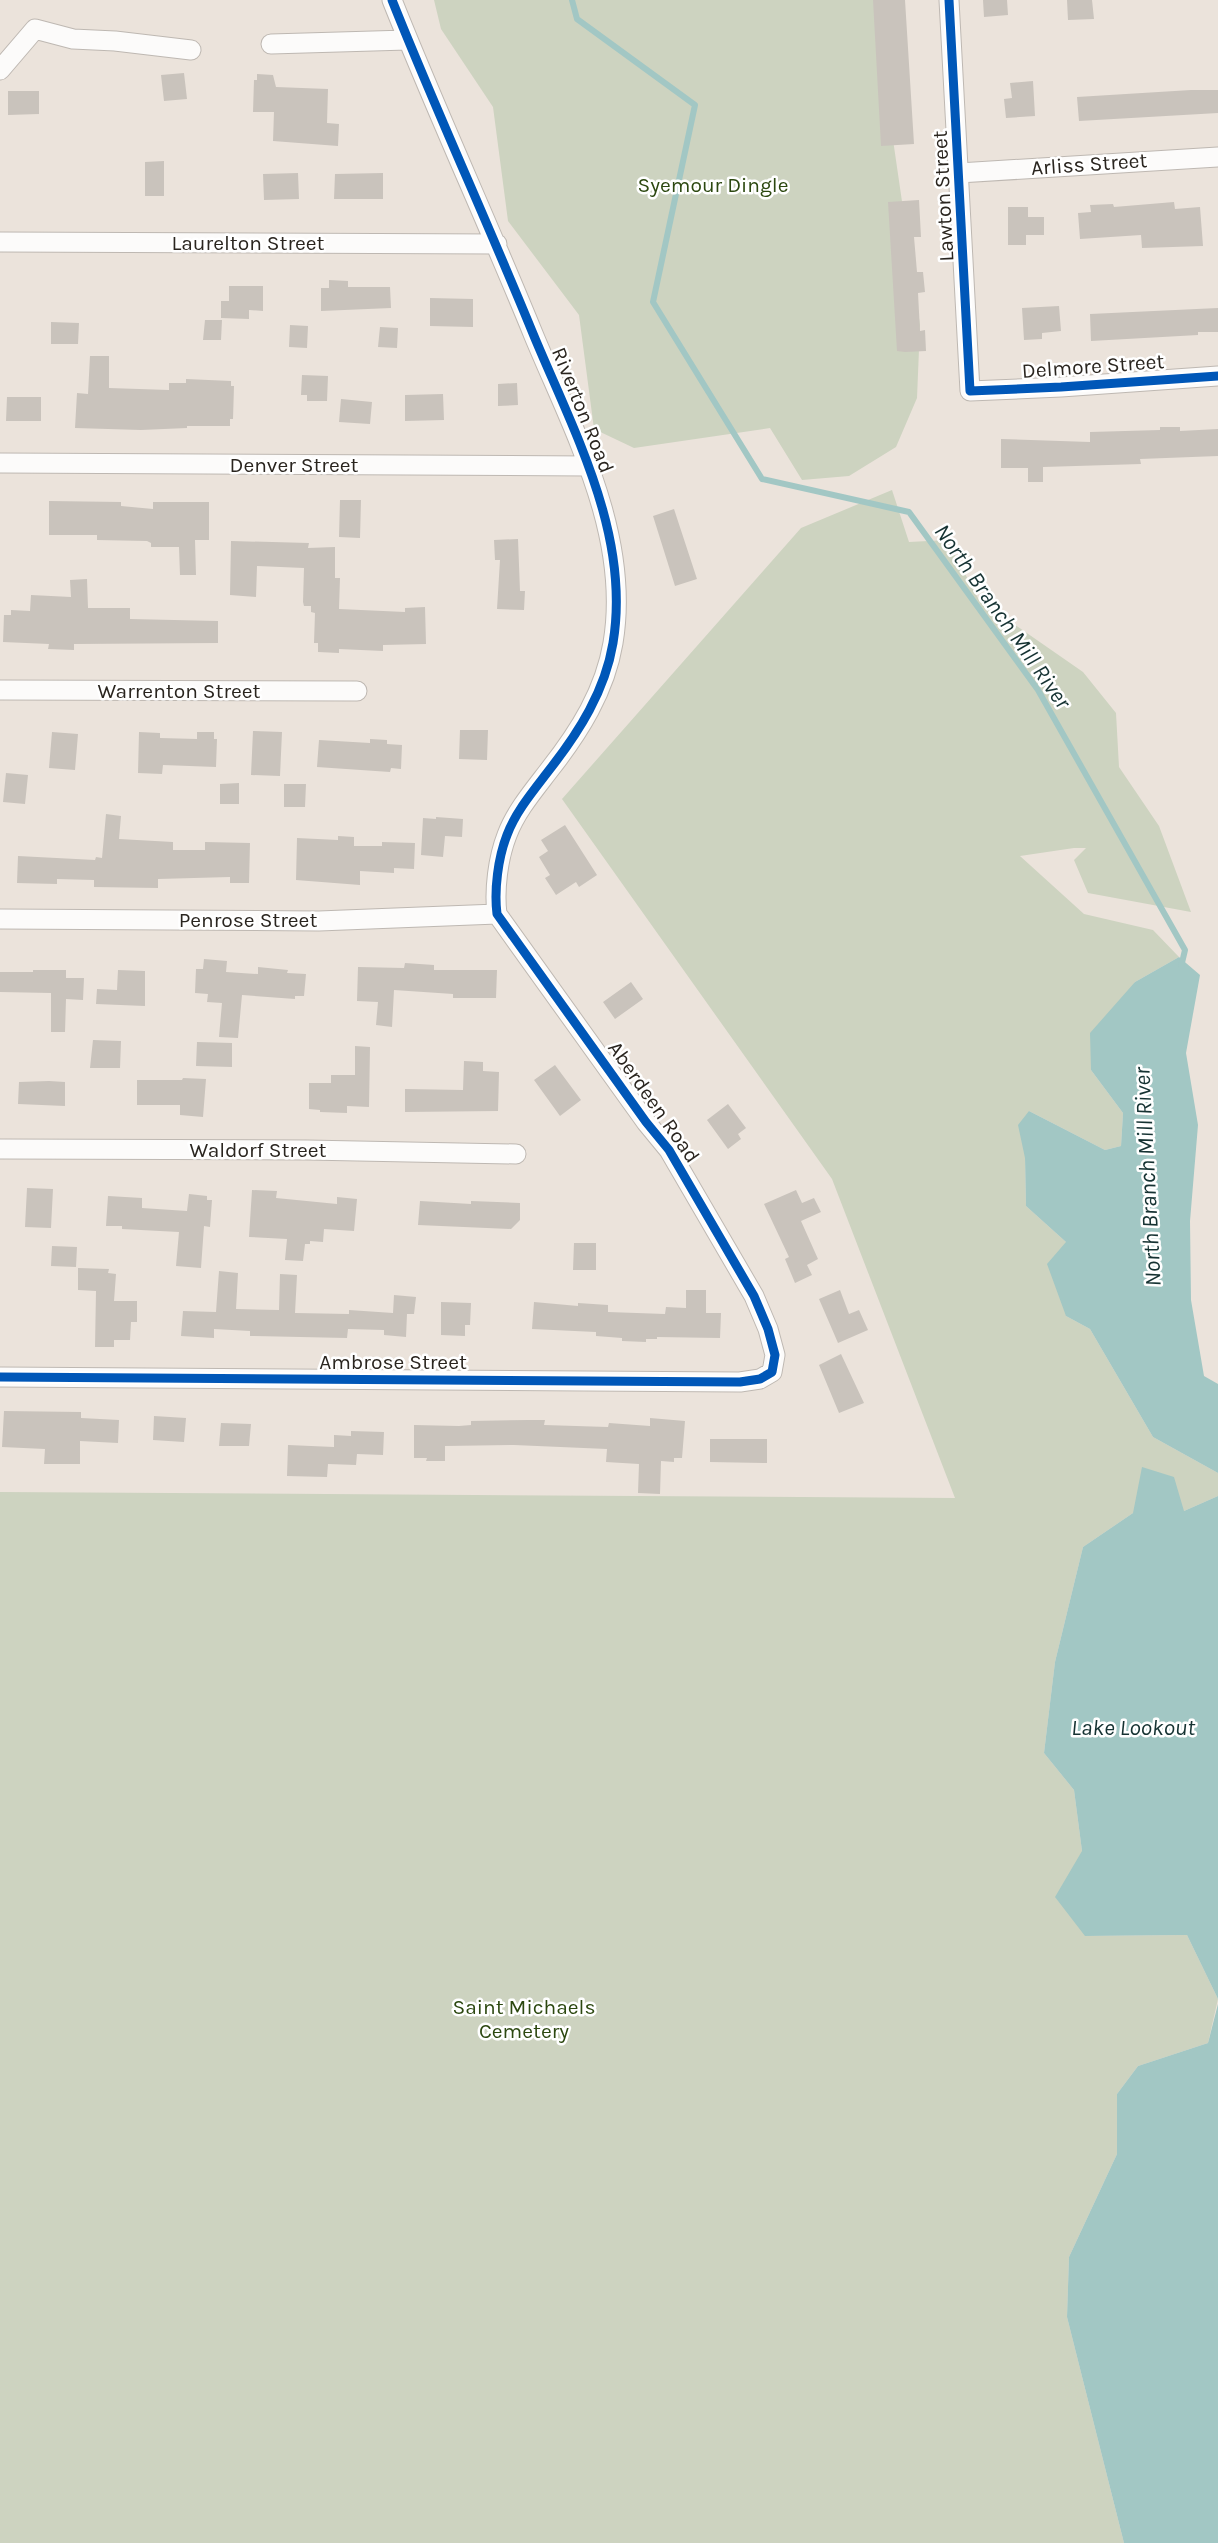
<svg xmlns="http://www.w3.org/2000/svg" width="1218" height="2543" font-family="Karla,sans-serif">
<rect width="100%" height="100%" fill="#ebe3db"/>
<path fill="#cdd3c0" d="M 434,0 L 884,0 L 883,71 L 920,325 L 917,398 L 896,447 L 849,476 L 802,480 L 770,428 L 634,448 L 594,429 L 579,315 L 508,221 L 493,107 L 441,29 Z
M 892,490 L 909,542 L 947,540 L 979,600 L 1083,672 L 1116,713 L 1119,767 L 1159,826 L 1191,912 L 1088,893 L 1074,860 L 1086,848 L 1074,848 L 1020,856 L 1084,914 L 1153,930 L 1179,957 L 1135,982 L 1091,1070 L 1123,1113 L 1121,1146 L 1105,1150 L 1029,1111 L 1025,1158 L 1026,1206 L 1066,1242 L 1066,1316 L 1090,1329 L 1153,1437 L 1218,1473 L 1218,1496 L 1184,1511 L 1133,1513 L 1083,1547 L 1055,1662 L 1044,1753 L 1074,1790 L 1082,1851 L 1085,1936 L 1187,1935 L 1218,1999 L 1208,2043 L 1138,2066 L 1117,2094 L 1117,2154 L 1069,2257 L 1067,2317 L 1124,2543 L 0,2543 L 0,1492 L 955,1498 L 832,1179 L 562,799 L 801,528 Z"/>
<path fill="#a2c7c4" d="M 1179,957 L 1200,975 L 1186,1053 L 1198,1125 L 1190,1221 L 1191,1300 L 1204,1376 L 1218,1384 L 1218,1473 L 1153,1437 L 1090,1329 L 1066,1316 L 1047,1264 L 1066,1242 L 1026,1206 L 1025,1158 L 1018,1125 L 1029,1111 L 1105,1150 L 1121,1146 L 1123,1113 L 1091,1070 L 1090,1033 L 1135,982 Z
M 1142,1467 L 1174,1477 L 1184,1511 L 1218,1496 L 1218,1999 L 1187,1935 L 1085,1936 L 1055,1897 L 1082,1851 L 1074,1790 L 1044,1753 L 1055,1662 L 1083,1547 L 1133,1513 Z
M 1218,2004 L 1218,2543 L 1124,2543 L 1067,2317 L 1069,2257 L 1117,2154 L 1117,2094 L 1138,2066 L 1208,2043 Z"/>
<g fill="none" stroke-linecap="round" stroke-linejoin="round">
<path stroke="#a2c7c4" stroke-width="6" d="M 572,0 L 577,19 L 695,105 L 653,302 L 762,479 L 909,512 L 1038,690 L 1185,950 L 1181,967"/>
</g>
<path fill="#c9c3bc" d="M 873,0 L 905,0 L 914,144 L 881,146 Z
M 983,0 L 1007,0 L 1008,15 L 984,17 Z
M 1067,0 L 1092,0 L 1094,19 L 1068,20 Z
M 184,73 L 187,99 L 164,101 L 161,75 Z
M 257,74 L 273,75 L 276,87 L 328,89 L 327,123 L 339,124 L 338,146 L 273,141 L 274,112 L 253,112 L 254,80 L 257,80 Z
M 1033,81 L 1035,116 L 1006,118 L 1004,99 L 1012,98 L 1010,83 Z
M 1191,90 L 1218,90 L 1218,113 L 1079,121 L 1077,97 Z
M 8,91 L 39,91 L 39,114 L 8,115 Z
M 164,161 L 164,196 L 145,196 L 145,162 Z
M 298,173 L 299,199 L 264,200 L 263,174 Z
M 383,173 L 383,199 L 334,199 L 335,174 Z
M 919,200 L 921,237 L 914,237 L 917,272 L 923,272 L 925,292 L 918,293 L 920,331 L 925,330 L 926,351 L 905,352 L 897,351 L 888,202 Z
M 1174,202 L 1175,209 L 1200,207 L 1203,246 L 1142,248 L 1141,235 L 1080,239 L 1078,213 L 1091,212 L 1090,205 L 1113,204 L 1114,207 Z
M 1008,207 L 1028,207 L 1028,217 L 1044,217 L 1044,235 L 1026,235 L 1026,245 L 1008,245 Z
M 329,280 L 348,281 L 348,287 L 390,287 L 391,308 L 321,311 L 321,288 L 329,288 Z
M 229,286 L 263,286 L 263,311 L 249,310 L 249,319 L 221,318 L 221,301 L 229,301 Z
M 430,298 L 473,299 L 473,327 L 430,326 Z
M 1059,306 L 1061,331 L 1042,333 L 1042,339 L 1024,340 L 1022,308 Z
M 1218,308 L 1218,332 L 1198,332 L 1198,335 L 1091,341 L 1090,314 Z
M 205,320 L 222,320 L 221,340 L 203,340 Z
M 51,322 L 79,323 L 78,344 L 51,344 Z
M 290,325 L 308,326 L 307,348 L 289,347 Z
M 380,327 L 398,328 L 397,348 L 378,347 Z
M 90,356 L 109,356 L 109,388 L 169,390 L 169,383 L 186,383 L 186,379 L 231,381 L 231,386 L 234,386 L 233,419 L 230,419 L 230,426 L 187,426 L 187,428 L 141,430 L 75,428 L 77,393 L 88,394 Z
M 302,375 L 328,376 L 327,401 L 307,401 L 307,395 L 301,395 Z
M 517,383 L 518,405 L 498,406 L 498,384 Z
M 443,394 L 444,420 L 405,421 L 405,395 Z
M 7,397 L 41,397 L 41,421 L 6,421 Z
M 341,399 L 372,402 L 370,424 L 339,422 Z
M 1160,427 L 1180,427 L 1180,431 L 1218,429 L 1218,456 L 1140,459 L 1141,464 L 1043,467 L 1043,482 L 1028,482 L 1028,468 L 1001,468 L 1001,439 L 1090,442 L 1090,432 L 1160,430 Z
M 340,500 L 361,500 L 360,538 L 339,537 Z
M 49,501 L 121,502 L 121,506 L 153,509 L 153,502 L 209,502 L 209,540 L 195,540 L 196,575 L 180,575 L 179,547 L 151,547 L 151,543 L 147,541 L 97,540 L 97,535 L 49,535 Z
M 674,509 L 697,579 L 675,586 L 653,516 Z
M 518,539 L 520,591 L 525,591 L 524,610 L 497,609 L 500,560 L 495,560 L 494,540 Z
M 231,541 L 309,543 L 308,548 L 335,547 L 335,578 L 340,578 L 339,609 L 405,612 L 405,608 L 425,607 L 426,644 L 383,645 L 383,651 L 339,649 L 339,653 L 318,652 L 318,643 L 314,643 L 315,613 L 311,612 L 311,606 L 304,606 L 303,602 L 304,568 L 257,566 L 256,597 L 230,595 Z
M 87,579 L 88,608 L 130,608 L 130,619 L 218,621 L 218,643 L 74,644 L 74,650 L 48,649 L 49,644 L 3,642 L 4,615 L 11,615 L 11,610 L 30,611 L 31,595 L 71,597 L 70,580 Z
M 460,730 L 488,730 L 487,760 L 459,759 Z
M 253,731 L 282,732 L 280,776 L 251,775 Z
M 52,732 L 78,734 L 75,770 L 49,768 Z
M 139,732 L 160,733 L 160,738 L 197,739 L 197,732 L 214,732 L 214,739 L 217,739 L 216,767 L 163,765 L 162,774 L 138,773 Z
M 370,739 L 387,740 L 387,744 L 402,745 L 401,769 L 391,768 L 390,772 L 317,767 L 319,740 L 370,743 Z
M 6,773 L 28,775 L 25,804 L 3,802 Z
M 239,783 L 239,804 L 220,804 L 220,784 Z
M 284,784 L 306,784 L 305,807 L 284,807 Z
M 106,814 L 121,816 L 119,839 L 173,842 L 173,850 L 205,850 L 205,842 L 250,843 L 249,883 L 230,883 L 230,877 L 158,879 L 158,888 L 94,887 L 94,880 L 57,879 L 57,884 L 17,883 L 18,856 L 95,860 L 96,857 L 102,858 Z
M 436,817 L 463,819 L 462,837 L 445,836 L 443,857 L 421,855 L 423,818 L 436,819 Z
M 565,825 L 597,875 L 579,887 L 576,882 L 556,895 L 545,878 L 550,875 L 539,857 L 548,851 L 541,840 Z
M 338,836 L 354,837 L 354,846 L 382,846 L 382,842 L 415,843 L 414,869 L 394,868 L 394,873 L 360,871 L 360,885 L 296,880 L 297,838 L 338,840 Z
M 204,959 L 227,961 L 226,972 L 258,974 L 258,967 L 288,970 L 287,973 L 306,974 L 304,996 L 295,996 L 295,999 L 242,995 L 238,1038 L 219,1037 L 222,1003 L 207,1002 L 208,994 L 195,993 L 196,969 L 203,969 Z
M 405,963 L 434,965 L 434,970 L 497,970 L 496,998 L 453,998 L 453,994 L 394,990 L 392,1027 L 376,1025 L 378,1002 L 357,1001 L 358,967 L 404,968 Z
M 33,970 L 66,970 L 66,978 L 84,978 L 83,1000 L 66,999 L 65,1032 L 51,1032 L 51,993 L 0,992 L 0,972 L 33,972 Z
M 118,970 L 145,971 L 145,1006 L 96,1004 L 97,989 L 117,990 Z
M 631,982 L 643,999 L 615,1019 L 603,1002 Z
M 93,1040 L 121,1041 L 120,1068 L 90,1068 Z
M 197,1042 L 232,1043 L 232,1067 L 196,1066 Z
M 355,1046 L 370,1047 L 369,1107 L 347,1106 L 347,1113 L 320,1112 L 320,1110 L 309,1109 L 309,1083 L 331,1083 L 331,1075 L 355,1075 Z
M 464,1061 L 483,1062 L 483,1071 L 499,1072 L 498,1111 L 405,1112 L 405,1089 L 463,1090 Z
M 555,1065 L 581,1100 L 560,1116 L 534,1080 Z
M 183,1078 L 206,1079 L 203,1117 L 180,1115 L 180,1105 L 137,1105 L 137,1080 L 182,1080 Z
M 49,1081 L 65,1082 L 65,1106 L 18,1104 L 19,1082 Z
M 728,1104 L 746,1128 L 738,1134 L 741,1139 L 728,1149 L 707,1120 Z
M 27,1188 L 53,1189 L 51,1228 L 25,1227 Z
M 252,1190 L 277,1191 L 276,1198 L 337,1204 L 337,1197 L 357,1199 L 354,1231 L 324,1229 L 323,1242 L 310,1241 L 310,1244 L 305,1244 L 303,1261 L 285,1260 L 287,1239 L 249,1237 Z
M 796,1190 L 802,1203 L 814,1198 L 821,1212 L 801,1221 L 818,1259 L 807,1265 L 812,1275 L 795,1283 L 785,1259 L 789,1257 L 764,1204 Z
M 189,1194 L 207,1196 L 207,1200 L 212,1200 L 210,1227 L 204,1226 L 201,1268 L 176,1266 L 179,1232 L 122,1229 L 122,1226 L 106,1226 L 108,1196 L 142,1198 L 142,1208 L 187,1211 Z
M 420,1201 L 471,1204 L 471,1201 L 520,1203 L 520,1220 L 511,1229 L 418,1225 Z
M 574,1243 L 596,1243 L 596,1270 L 573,1270 Z
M 52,1246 L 77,1247 L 76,1267 L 51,1266 Z
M 78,1268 L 109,1269 L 108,1273 L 116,1274 L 114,1301 L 137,1301 L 137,1322 L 131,1322 L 130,1340 L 114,1340 L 114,1347 L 95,1347 L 96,1291 L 78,1290 Z
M 219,1271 L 238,1273 L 236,1309 L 279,1310 L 280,1274 L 297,1275 L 295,1313 L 349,1314 L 349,1310 L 393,1313 L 394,1295 L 416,1297 L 414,1314 L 407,1314 L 406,1337 L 384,1335 L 384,1330 L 348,1329 L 347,1338 L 250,1336 L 250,1331 L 214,1329 L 214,1338 L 181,1336 L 183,1311 L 216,1312 Z
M 686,1290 L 706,1290 L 706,1313 L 721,1313 L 720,1338 L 657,1337 L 657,1339 L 646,1339 L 646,1342 L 622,1341 L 622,1338 L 596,1336 L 596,1332 L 532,1329 L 534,1302 L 578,1306 L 578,1303 L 608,1305 L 608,1312 L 665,1314 L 666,1307 L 686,1308 Z
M 840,1290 L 849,1314 L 859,1310 L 868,1330 L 838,1343 L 819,1299 Z
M 441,1302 L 471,1303 L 470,1325 L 465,1325 L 465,1336 L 441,1335 Z
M 841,1354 L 864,1403 L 839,1413 L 819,1365 Z
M 4,1411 L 81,1412 L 81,1418 L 119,1420 L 118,1443 L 80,1441 L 80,1464 L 44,1464 L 45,1449 L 2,1447 Z
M 154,1416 L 186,1418 L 184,1442 L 153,1440 Z
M 650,1418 L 685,1421 L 682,1458 L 674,1458 L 674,1462 L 661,1461 L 660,1494 L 638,1493 L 639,1464 L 606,1462 L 607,1449 L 514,1445 L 445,1446 L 445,1461 L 426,1461 L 427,1458 L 414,1458 L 414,1425 L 459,1426 L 471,1425 L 471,1421 L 529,1420 L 545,1420 L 544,1425 L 608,1427 L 609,1423 L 650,1426 Z
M 221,1423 L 251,1424 L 249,1446 L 219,1446 Z
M 351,1431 L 384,1432 L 383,1455 L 357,1454 L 356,1465 L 328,1464 L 327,1477 L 287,1476 L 288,1445 L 334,1447 L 334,1435 L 351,1436 Z
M 710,1439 L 767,1439 L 767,1463 L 710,1462 Z"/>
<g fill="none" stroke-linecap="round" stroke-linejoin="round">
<g stroke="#beb8b2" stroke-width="21">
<path id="minor" d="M 949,0 L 970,391 L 1061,387 L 1218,376
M 271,44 L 407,40
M 0,70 L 35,29 L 73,39 L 115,41 L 191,50
M 959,173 L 1218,157
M 0,242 L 497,244
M 0,463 L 588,466
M 0,690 L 357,691
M 0,919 L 319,921 L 497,914
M 0,1149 L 307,1150 L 516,1154
M 0,1377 L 740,1382 L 760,1379 L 772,1372 L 775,1355 L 768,1329 L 754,1296 L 669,1150 L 646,1122 L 497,914 C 494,890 498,858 507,835 C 516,811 534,790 550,769 C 579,732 605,691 613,643 C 631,536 574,432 534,336 C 488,223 437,113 392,0"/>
</g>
<use href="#minor" stroke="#fcfbfa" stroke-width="19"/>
<g stroke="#fff" stroke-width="13">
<path id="cycleway" d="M 949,0 L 970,391 L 1061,387 L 1218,376
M 0,1377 L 740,1382 L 760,1379 L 772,1372 L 775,1355 L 768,1329 L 754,1296 L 669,1150 L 646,1122 L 497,914 C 494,890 498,858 507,835 C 516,811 534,790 550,769 C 579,732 605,691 613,643 C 631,536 574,432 534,336 C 488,223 437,113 392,0"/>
</g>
<use href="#cycleway" stroke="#0057b8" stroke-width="9"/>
</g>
<g text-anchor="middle" stroke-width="5" stroke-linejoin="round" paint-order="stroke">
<g font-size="21" fill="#2a251f" stroke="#fff">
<text transform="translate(1089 164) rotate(-4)" y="7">Arliss Street</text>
<text transform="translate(943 196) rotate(-93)" y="7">Lawton Street</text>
<text x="248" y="250">Laurelton Street</text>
<text transform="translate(1093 366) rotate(-4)" y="7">Delmore Street</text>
<text transform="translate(583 410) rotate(68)" y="7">Riverton Road</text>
<text x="294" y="472">Denver Street</text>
<text x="179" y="698">Warrenton Street</text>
<text x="248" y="927">Penrose Street</text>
<text transform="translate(654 1102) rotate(55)" y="7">Aberdeen Road</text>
<text x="258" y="1157">Waldorf Street</text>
<text x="393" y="1369">Ambrose Street</text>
</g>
<g font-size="21" fill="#2c4810" stroke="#fff">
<text x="713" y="192">Syemour Dingle</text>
<text x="524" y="2014">Saint Michaels<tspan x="524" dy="24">Cemetery</tspan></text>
</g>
<g font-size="23" font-style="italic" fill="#153232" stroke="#fff">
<text transform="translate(1003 616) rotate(55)" y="8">North Branch Mill River</text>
<text transform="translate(1147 1177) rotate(-93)" y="8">North Branch Mill River</text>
<text x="1133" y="1735">Lake Lookout</text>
</g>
</g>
</svg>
